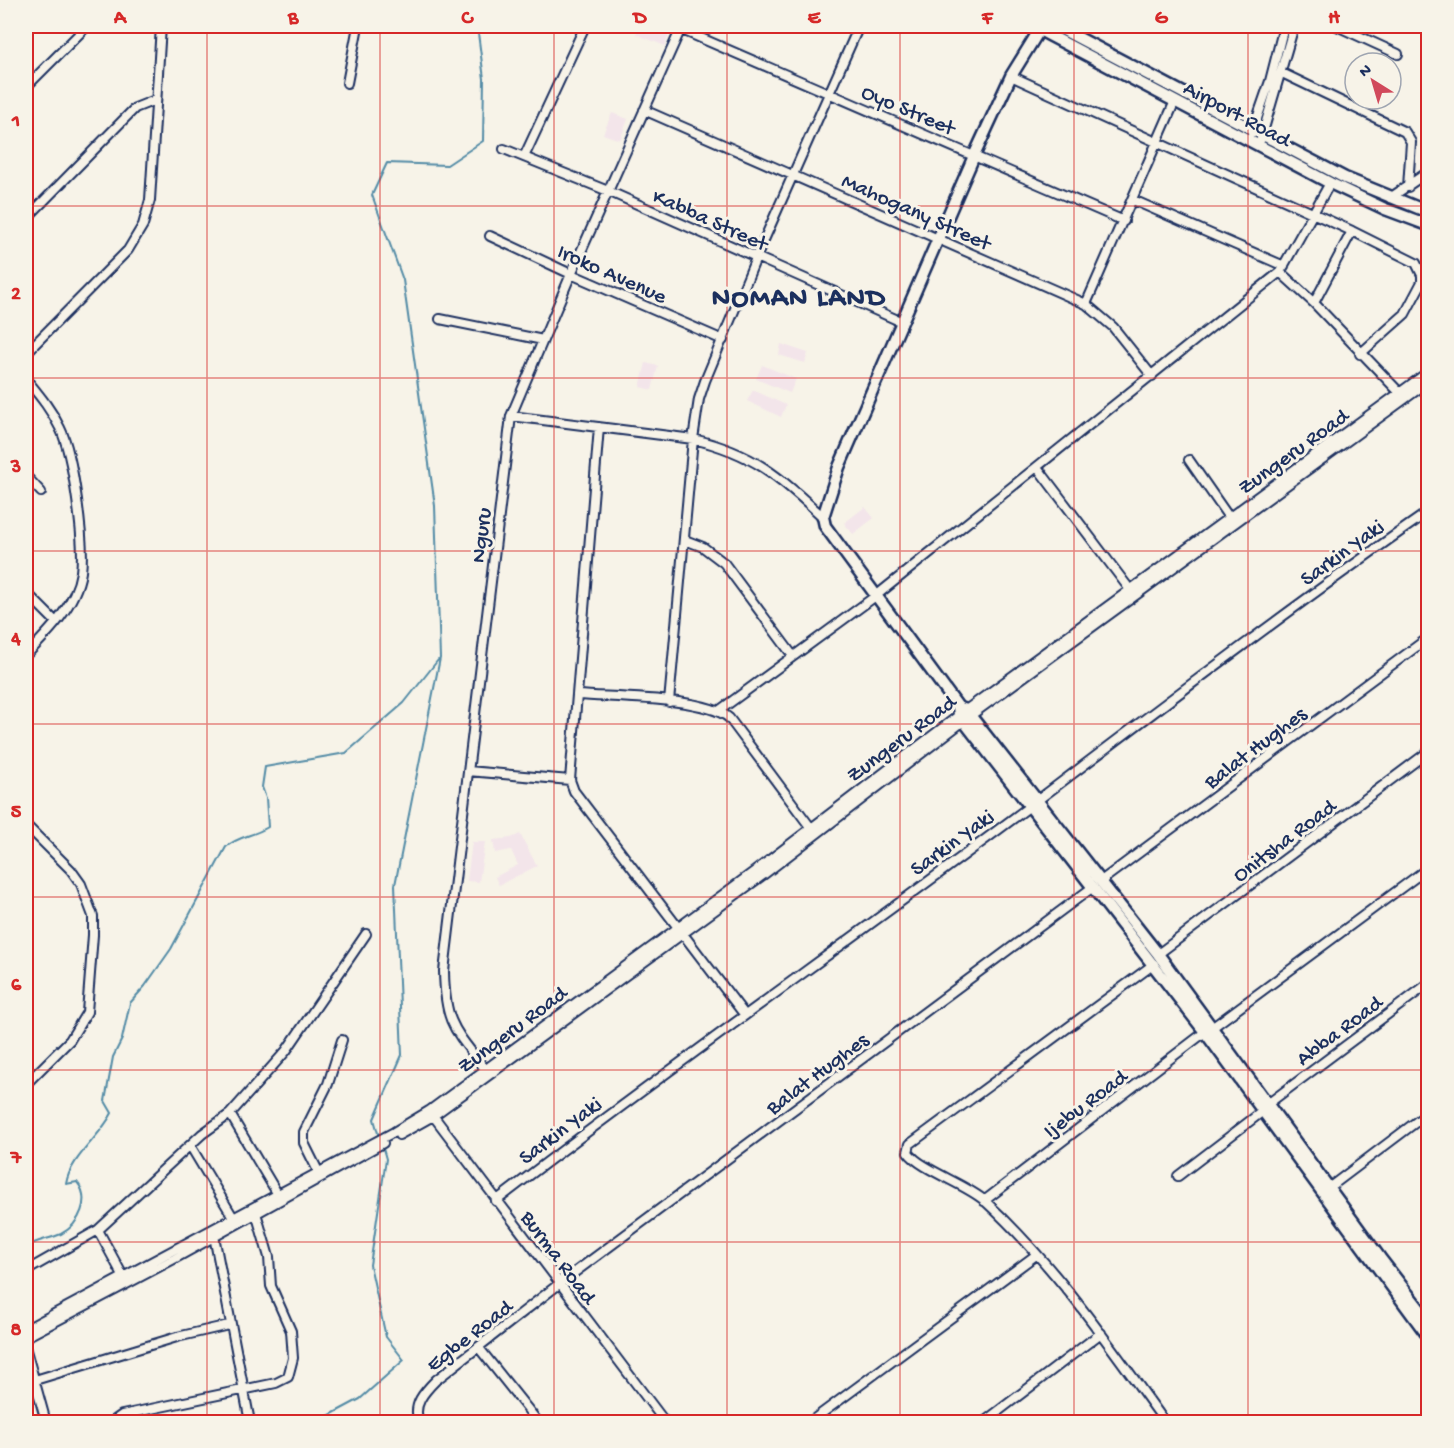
<svg xmlns="http://www.w3.org/2000/svg" width="1454" height="1448" font-family="'Gochi Hand',sans-serif">
<rect width="100%" height="100%" fill="#f7f3e8"/>
<filter id="ink" filterUnits="userSpaceOnUse"><feTurbulence type="fractalNoise" baseFrequency=".0167" numOctaves="2"/><feDisplacementMap in="SourceGraphic" scale="12" xChannelSelector="R" yChannelSelector="G"/><feConvolveMatrix kernelMatrix="1 2 1 2 8 2 1 2 1" color-interpolation-filters="sRGB"/></filter>
<g filter="url(#ink)">
<path fill="#f3e5ea" d="M 639,26 L 650,26 L 669,35 L 665,46 L 636,34 Z
M 612,113 L 628,119 L 620,140 L 603,134 Z
M 781,344 L 808,353 L 805,363 L 779,355 Z
M 646,363 L 658,366 L 652,390 L 640,387 Z
M 762,365 L 796,379 L 790,393 L 756,379 Z
M 753,390 L 786,405 L 781,417 L 747,401 Z
M 865,507 L 874,518 L 853,534 L 844,523 Z
M 520,834 L 537,866 L 499,885 L 495,877 L 518,865 L 511,850 L 495,853 L 493,840 L 511,838 Z
M 472,842 L 485,842 L 479,882 L 467,881 Z"/>
<g fill="none" stroke-linecap="round" stroke-linejoin="round">
<path stroke="#538ba6" stroke-width="2" d="M 379,1137 L 374,1119 L 402,1055 L 395,885 L 440,658 L 435,506 L 403,280 L 372,195 L 387,163 L 447,165 L 483,141 L 484,79 L 478,33 L 481,26
M 26,1247 C 37,1240 50,1239 61,1234 C 80,1224 91,1199 77,1182 L 66,1184 C 70,1158 100,1137 112,1113 L 105,1101 L 113,1057 L 122,1039 L 130,1003 L 145,986 L 171,949 L 226,847 C 240,835 252,837 268,827 L 266,798 L 262,787 L 265,767 L 346,753 L 404,703 L 438,660
M 317,1422 L 360,1399 L 404,1360 L 386,1337 L 370,1265 L 386,1159 L 382,1145"/>
<g stroke="#1b2f5e" stroke-width="12">
<path id="minor" d="M 1337,26 L 1398,54
M 680,29 L 1124,221
M 1282,73 L 1405,132 L 1411,142 L 1408,187
M 1011,76 L 1352,231 L 1416,263 L 1422,275 L 1422,282 L 1405,314 L 1360,354
M 347,83 L 358,26
M 26,87 L 87,26
M 644,110 L 1086,304 L 1113,327 L 1152,376
M 1252,133 L 1270,81 L 1284,26
M 1261,139 L 1294,26
M 504,149 L 608,191 L 902,322
M 524,157 L 585,26
M 1390,198 L 1428,172
M 1133,200 L 1284,266
M 26,219 L 135,108 L 155,100
M 490,236 L 571,274 L 723,340
M 1280,272 L 1314,303 L 1400,393
M 1314,303 L 1352,231
M 1086,304 L 1175,101
M 440,319 L 543,340
M 26,353 L 128,250 L 143,225 L 150,200 L 161,26
M 26,379 C 39,395 51,409 60,428 C 73,454 85,543 81,572 C 76,605 48,633 26,655
M 511,416 L 693,439 C 753,453 779,476 823,517
M 599,427 L 570,780 L 574,791 L 744,1014
M 1189,460 L 1230,519
M 1037,467 L 1131,591
M 26,476 L 41,492
M 685,540 L 703,547 L 724,563 L 793,656
M 26,592 L 56,622
M 579,695 C 613,698 705,697 729,718 L 811,828
M 669,702 L 693,439 L 699,399 L 705,381 L 756,258 L 859,26
M 720,710 L 877,595 L 1280,272 L 1330,183
M 468,771 L 570,780
M 26,825 L 71,870 L 81,884 L 93,916 L 93,935 L 87,1012 L 70,1040 L 26,1084
M 1101,881 L 1428,638
M 1158,954 L 1428,752
M 1154,964 L 910,1144 L 908,1152 C 921,1170 966,1184 985,1201 C 1055,1265 1110,1346 1165,1422
M 1213,1027 L 1428,868
M 485,1069 C 454,1029 445,1024 444,971 L 511,416 L 571,274 L 682,26
M 1269,1103 L 1428,984
M 230,1114 L 277,1193
M 432,1114 L 665,1422
M 399,1135 L 433,1116 L 763,875 L 970,716 L 1428,382
M 191,1147 L 233,1217
M 318,1171 L 304,1143 L 304,1132 L 328,1084 L 342,1040
M 1178,1176 L 1263,1111
M 1330,1187 L 1428,1113
M 496,1201 C 671,1066 853,939 1030,806 C 1162,706 1293,606 1428,512
M 984,1201 L 1205,1032
M 98,1230 L 123,1276
M 214,1236 L 250,1422
M 26,1271 L 98,1230 L 202,1134 L 230,1114 L 286,1051 L 366,934
M 26,1329 L 394,1132 L 429,1111 L 755,871 L 966,710 L 1428,372
M 26,1337 L 174,1259 L 383,1143
M 479,1348 L 538,1422
M 26,1350 L 46,1422
M 35,1380 L 177,1337 L 229,1325
M 112,1422 L 122,1415 L 276,1383 L 288,1377 L 293,1358 L 291,1331 L 271,1286 L 269,1257 L 256,1213
M 419,1422 C 412,1405 424,1392 436,1380 L 559,1284 L 1093,887
M 810,1422 L 1036,1255
M 984,1422 L 1101,1333"/>
</g>
<g stroke="#1b2f5e" stroke-width="15">
<path id="major" d="M 1032,26 L 1330,183 L 1385,209 L 1428,225
M 1056,26 L 1345,178 L 1428,212
M 1040,29 L 1011,76 L 974,156 L 839,467 L 823,517 L 825,526 L 958,707 L 966,710 L 1158,954 L 1380,1258 L 1428,1320
M 958,707 L 959,715 L 1205,1032 L 1428,1336"/>
</g>
<use href="#minor" stroke="#f7f3e8" stroke-width="8"/>
<use href="#major" stroke="#f7f3e8" stroke-width="10"/>
</g>
</g>
<path fill="none" stroke="#d62828" stroke-width="1.5" stroke-opacity="0.55" d="M 207,26 L 207,1422M 380,26 L 380,1422M 554,26 L 554,1422M 727,26 L 727,1422M 900,26 L 900,1422M 1074,26 L 1074,1422M 1248,26 L 1248,1422M 26,206 L 1428,206M 26,378 L 1428,378M 26,551 L 1428,551M 26,724 L 1428,724M 26,897 L 1428,897M 26,1070 L 1428,1070M 26,1242 L 1428,1242"/>
<g text-anchor="middle" stroke-width="6" stroke-linejoin="round" paint-order="stroke">
<g font-size="22" fill="#1b2f5e" stroke="#f7f3e8">
<text transform="translate(909 108) rotate(23)" y="8">Oyo Street</text>
<text transform="translate(1238 112) rotate(28)" y="8">Airport Road</text>
<text transform="translate(917 210) rotate(24)" y="8">Mahogany Street</text>
<text transform="translate(711 218) rotate(24)" y="8">Kabba Street</text>
<text transform="translate(613 272) rotate(24)" y="8">Iroko Avenue</text>
<text transform="translate(1292 450) rotate(-36)" y="8">Zungeru Road</text>
<text transform="translate(479 535) rotate(-83)" y="8">Nguru</text>
<text transform="translate(1341 551) rotate(-36)" y="8">Sarkin Yaki</text>
<text transform="translate(900 737) rotate(-37)" y="8">Zungeru Road</text>
<text transform="translate(1254 746) rotate(-37)" y="8">Balat Hughes</text>
<text transform="translate(1283 839) rotate(-37)" y="8">Onitsha Road</text>
<text transform="translate(951 841) rotate(-36)" y="8">Sarkin Yaki</text>
<text transform="translate(511 1028) rotate(-37)" y="8">Zungeru Road</text>
<text transform="translate(1338 1029) rotate(-37)" y="8">Abba Road</text>
<text transform="translate(816 1072) rotate(-37)" y="8">Balat Hughes</text>
<text transform="translate(1084 1102) rotate(-37)" y="8">Ijebu Road</text>
<text transform="translate(559 1129) rotate(-37)" y="8">Sarkin Yaki</text>
<text transform="translate(560 1256) rotate(53)" y="8">Burma Road</text>
<text transform="translate(468 1334) rotate(-38)" y="8">Egbe Road</text>
</g>
<g font-size="28" font-weight="bold" letter-spacing="1.5" fill="#1b2f5e" stroke="#f7f3e8">
<text x="799" y="305">NOMAN LAND</text>
</g>
</g>
<rect width="1454" height="1448" fill="none" stroke="#f7f3e8" stroke-width="66"/>
<g transform="translate(1373 81) rotate(323)"><circle r="28" fill="#f7f3e8" stroke="#9fa5b1" stroke-width="1.5"/>
<path d="M0-4.5L10 22L0 15L-10 22Z" fill="#d1495b"/>
<text y="-9" font-size="16" font-weight="bold" text-anchor="middle" fill="#1b2f5e">N</text>
</g>
<rect x="33" y="33" width="1388" height="1382" fill="none" stroke="#d62828" stroke-width="2"/>
<g font-size="20" text-anchor="middle" font-weight="bold" fill="#d62828">
<text x="120" y="23">A</text>
<text x="293" y="23">B</text>
<text x="467" y="23">C</text>
<text x="640" y="23">D</text>
<text x="814" y="23">E</text>
<text x="987" y="23">F</text>
<text x="1161" y="23">G</text>
<text x="1334" y="23">H</text>
<text x="16" y="126">1</text>
<text x="16" y="299">2</text>
<text x="16" y="472">3</text>
<text x="16" y="644">4</text>
<text x="16" y="817">5</text>
<text x="16" y="990">6</text>
<text x="16" y="1163">7</text>
<text x="16" y="1335">8</text>
</g>
</svg>
